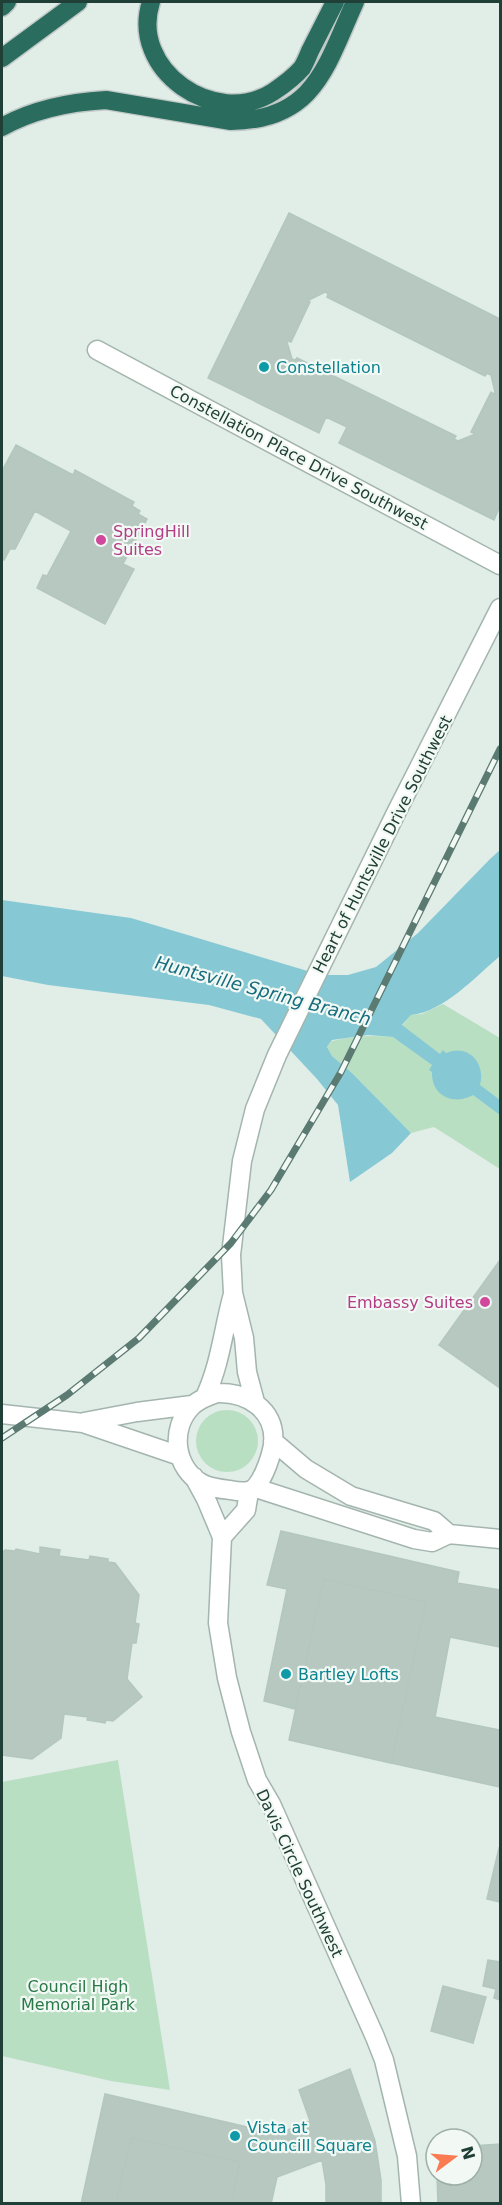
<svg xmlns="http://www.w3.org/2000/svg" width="502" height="2205" font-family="'DejaVu Sans',sans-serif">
<rect width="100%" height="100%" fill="#e1ede7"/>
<path fill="#b9dfc3" d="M 443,1004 L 500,1038 L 500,1169 L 434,1127 L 411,1133 L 352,1073 L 332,1056 L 327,1047 L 332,1041 C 353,1036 372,1035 393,1037 L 411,1015 L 422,1014 Z
M196 1441a31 31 0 1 1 62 0a31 31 0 1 1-62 0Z
M 118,1760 L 170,2090 L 111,2081 L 2,2056 L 2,1782 Z"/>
<path fill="#86c9d5" d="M 500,850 L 500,956 C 476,976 444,1012 411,1015 L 402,1025 L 440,1054 L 443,1050 L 446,1053 C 469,1043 486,1064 480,1085 L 500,1100 L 500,1115 L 473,1095 C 454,1106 431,1096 432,1072 L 429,1070 L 432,1065 L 393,1037 L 368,1035 L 332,1040 L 327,1047 L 332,1056 L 352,1073 L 411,1133 L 392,1153 L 350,1182 L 338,1105 L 317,1079 L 261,1019 L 209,1005 L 48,985 L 2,976 L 2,900 L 131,918 L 321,975 L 348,975 L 376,967 L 418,933 L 490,859 Z"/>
<path fill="#b6c8c0" stroke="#b3c7bf" stroke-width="1.5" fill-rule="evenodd" d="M 289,213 L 500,319 L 500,506 L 494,520 L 339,443 L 347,427 L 326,417 L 319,433 L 208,378 ZM 325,292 L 328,294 L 327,297 L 485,376 L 487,373 L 491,375 L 495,392 L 494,394 L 491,392 L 471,432 L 474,433 L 473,435 L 458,441 L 454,439 L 456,436 L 297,358 L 295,360 L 292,359 L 287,342 L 288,341 L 291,342 L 310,302 L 307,301 Z
M 16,445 L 73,475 L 75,470 L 134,502 L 132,506 L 140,511 L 138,514 L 147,519 L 123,564 L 134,569 L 105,624 L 37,588 L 43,575 L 47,576 L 71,531 L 35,511 L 15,549 L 10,549 L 4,560 L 2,559 L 2,468 L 3,469 Z
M 500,1260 L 500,1388 L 439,1345 Z
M 281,1531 L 459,1572 L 457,1583 L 500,1590 L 500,1647 L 450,1637 L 435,1717 L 500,1730 L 500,1787 L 391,1763 L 426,1602 L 324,1579 L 295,1709 L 264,1701 L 287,1589 L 267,1585 Z
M 40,1547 L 60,1550 L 59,1556 L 89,1560 L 90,1556 L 108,1559 L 108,1562 L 115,1563 L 139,1595 L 135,1623 L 139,1624 L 136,1643 L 132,1643 L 127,1679 L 142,1697 L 113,1721 L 106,1720 L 105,1723 L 87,1720 L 88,1717 L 64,1714 L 61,1738 L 32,1759 L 2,1755 L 2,1553 L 5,1550 L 15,1551 L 16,1549 L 40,1554 Z
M 324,1579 L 426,1602 L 391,1763 L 289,1740 Z
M 499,1848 L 500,1848 L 500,1902 L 487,1899 Z
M 488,1960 L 500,1962 L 500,2000 L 494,1998 L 496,1989 L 483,1986 Z
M 443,1986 L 486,1997 L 473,2043 L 431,2031 Z
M 350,2069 L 375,2141 L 381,2180 L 381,2204 L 326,2204 L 326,2185 L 322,2160 L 277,2177 L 271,2204 L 231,2204 L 240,2162 L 131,2138 L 116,2204 L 81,2204 L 105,2094 L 278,2134 L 310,2121 L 299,2090 Z
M 131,2138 L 240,2162 L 231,2204 L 116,2204 Z
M 500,2144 L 500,2204 L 438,2204 L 437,2175 L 472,2175 L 472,2146 Z"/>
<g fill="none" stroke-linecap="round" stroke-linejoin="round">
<g stroke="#a3b5ae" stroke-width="21">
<path id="minor" d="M 97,350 L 500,565
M 217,1393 C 247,1392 277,1410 273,1445 C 271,1456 261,1490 248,1491 C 243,1492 235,1491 230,1490 C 221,1489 211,1488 203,1484 C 174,1469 169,1427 193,1405 C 200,1399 208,1396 217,1393 Z
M 205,1397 C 221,1362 223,1330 233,1294
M 255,1402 L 247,1372 L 244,1338 L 233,1293 L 231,1255 L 242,1161 L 255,1109 L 277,1055 L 397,811 L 500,608
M 2,1414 L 83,1423 L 180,1456
M 84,1422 L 137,1412 L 192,1405
M 273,1441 L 306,1469 L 351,1496 L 434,1521 L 449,1534
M 194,1477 L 206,1499 L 222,1537 L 218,1623 L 227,1678 L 241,1732 L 257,1780 L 271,1804 L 375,2037 L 384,2060 L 407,2156 L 411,2204
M 256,1488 L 414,1539 L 432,1542 L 449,1534 L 500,1539
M 222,1537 L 246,1510 L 249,1492"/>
</g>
<g stroke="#c1c9c7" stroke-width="21">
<path id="highway" d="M 151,2 C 129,70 215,129 273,92 C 282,86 295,76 302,68 C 305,63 308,56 310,51 C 318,35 327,18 335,2
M 2,7 L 7,2
M 2,58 L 78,2
M 2,127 C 34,109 70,102 106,100 L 231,121 C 315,120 326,66 355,2"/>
</g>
<use href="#minor" stroke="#fff" stroke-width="18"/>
<use href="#highway" stroke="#2a6d5f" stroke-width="18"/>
<g stroke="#5b7a72" stroke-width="7">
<path id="rail" d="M 2,1438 L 67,1395 L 139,1338 L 231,1243 L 271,1190 L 341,1072 L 500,749"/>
</g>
<use href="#rail" stroke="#f2f9f5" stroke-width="4.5" stroke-dasharray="14" stroke-linecap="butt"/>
</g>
<g fill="#0f9aa8" stroke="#f2f9f5" stroke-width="2">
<circle cx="264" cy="367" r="6"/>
<circle cx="286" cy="1674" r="6"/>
<circle cx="235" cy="2136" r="6"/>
</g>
<g fill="#d1479c" stroke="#f2f9f5" stroke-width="2">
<circle cx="101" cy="540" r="6"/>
<circle cx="485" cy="1302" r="6"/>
</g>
<g text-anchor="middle" stroke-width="4.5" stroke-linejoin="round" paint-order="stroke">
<g font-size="16" fill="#0d838f" stroke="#f2f9f5" text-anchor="start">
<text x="276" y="373">Constellation</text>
<text x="298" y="1680">Bartley Lofts</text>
<text x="247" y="2133">Vista at<tspan x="247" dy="18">Councill Square</tspan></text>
</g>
<g font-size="16" fill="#203f36" stroke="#f2f9f5">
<text transform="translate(299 457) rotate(28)" y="6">Constellation Place Drive Southwest</text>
<text transform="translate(382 844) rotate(-63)" y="6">Heart of Huntsville Drive Southwest</text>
<text transform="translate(300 1873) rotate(65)" y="6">Davis Circle Southwest</text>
</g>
<g font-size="16" fill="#b23c85" stroke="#f2f9f5" text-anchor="start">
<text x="113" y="537">SpringHill<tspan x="113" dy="18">Suites</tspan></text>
<text x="473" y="1308" text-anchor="end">Embassy Suites</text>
</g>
<g font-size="16" fill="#287847" stroke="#f2f9f5">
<text x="78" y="1992">Council High<tspan x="78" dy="18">Memorial Park</tspan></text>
</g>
<g font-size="18" font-style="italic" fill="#166d7e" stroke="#f2f9f5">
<text transform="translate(263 991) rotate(15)" y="6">Huntsville Spring Branch</text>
</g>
</g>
<rect width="502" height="2205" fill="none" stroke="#203f36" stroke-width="6"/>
<g transform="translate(454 2157) rotate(74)"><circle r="28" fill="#f2f9f5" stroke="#9eafa9" stroke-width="1.5"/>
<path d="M0-4.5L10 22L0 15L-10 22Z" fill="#fa7b51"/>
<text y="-9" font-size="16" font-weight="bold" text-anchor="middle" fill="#203f36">N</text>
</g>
</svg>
